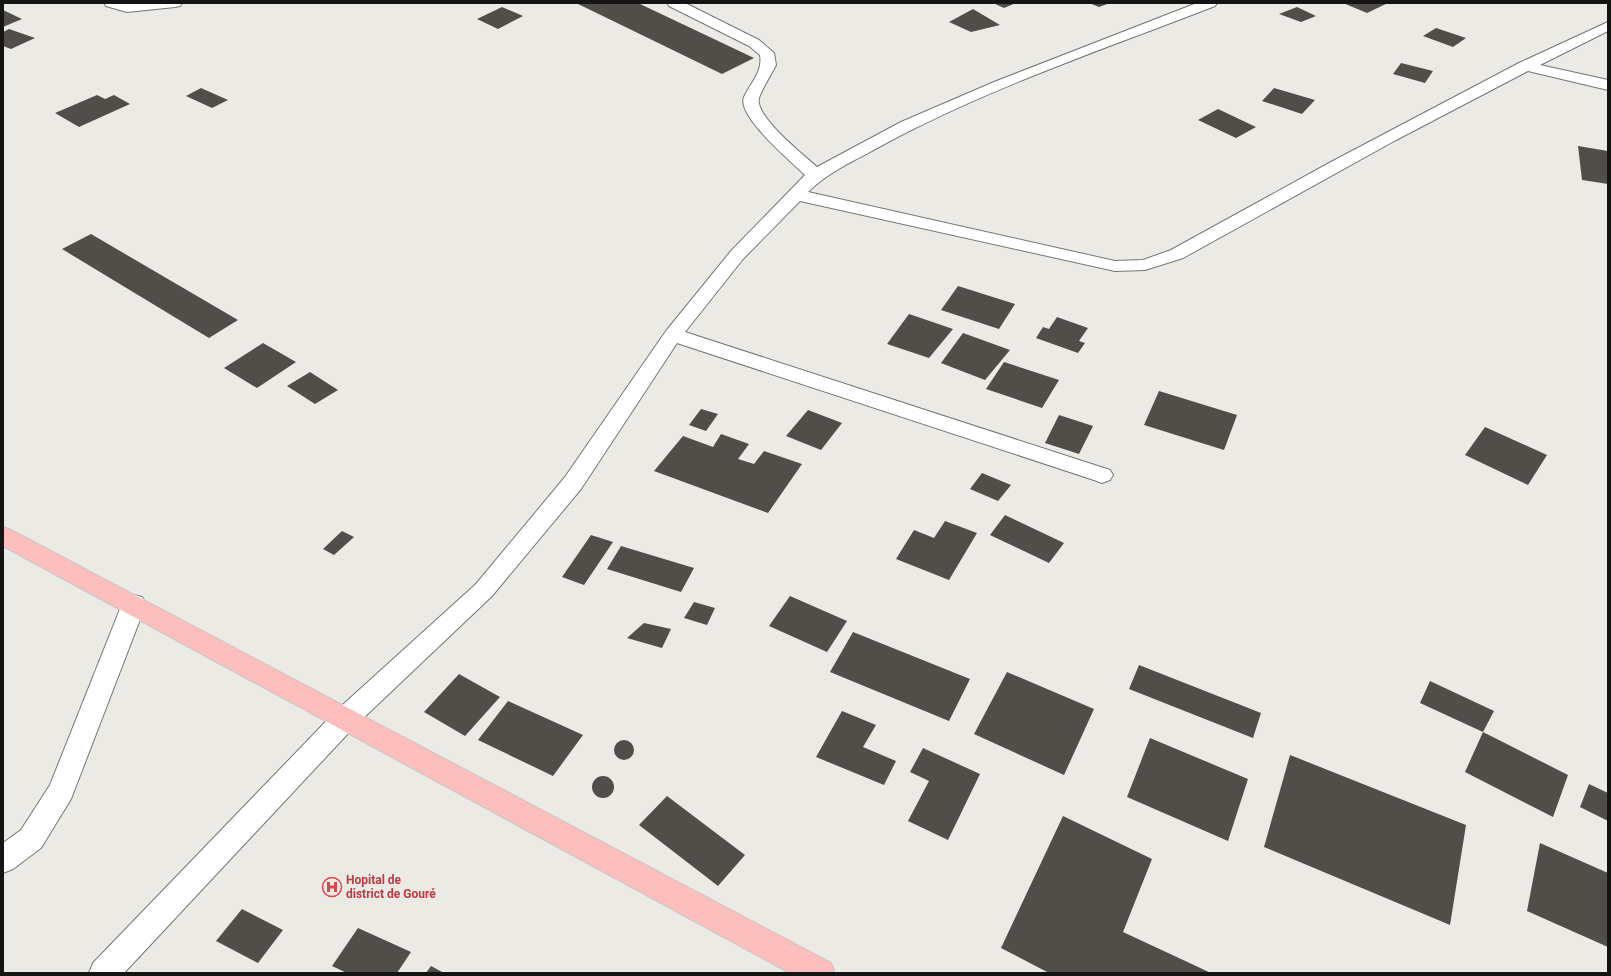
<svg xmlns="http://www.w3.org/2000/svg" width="1611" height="976" font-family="Roboto,sans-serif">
<rect width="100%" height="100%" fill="#ebeae4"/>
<path fill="#514e4a" d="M 576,3 L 638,3 L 754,58 L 722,74 Z
M 993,3 L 1016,3 L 1004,8 Z
M 1089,3 L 1110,3 L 1099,7 Z
M 1343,3 L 1388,3 L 1367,13 Z
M 502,7 L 523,16 L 498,29 L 477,19 Z
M 1297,7 L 1316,16 L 1301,22 L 1279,14 Z
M 973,9 L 1000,25 L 971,32 L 949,22 Z
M 3,10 L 22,19 L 3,27 Z
M 1436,28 L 1466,38 L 1453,47 L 1423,36 Z
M 9,29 L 35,38 L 11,49 L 3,46 L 3,32 Z
M 1401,63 L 1433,71 L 1425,83 L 1393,74 Z
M 201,88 L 228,100 L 212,108 L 186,96 Z
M 1274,88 L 1315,100 L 1302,114 L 1262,101 Z
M 97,95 L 105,99 L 114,95 L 130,104 L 79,127 L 55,113 Z
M 1218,109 L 1256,127 L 1236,138 L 1198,120 Z
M 1578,146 L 1608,151 L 1608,184 L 1582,180 Z
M 91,234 L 238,320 L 209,338 L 62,249 Z
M 958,286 L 1015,304 L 999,329 L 941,310 Z
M 909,314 L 953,329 L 929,358 L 887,344 Z
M 1057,317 L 1088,328 L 1079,341 L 1085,343 L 1078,353 L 1036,338 L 1043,327 L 1049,329 Z
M 963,333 L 1010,350 L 985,380 L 941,363 Z
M 263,343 L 296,362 L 257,388 L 224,368 Z
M 1004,362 L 1059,380 L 1042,408 L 986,389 Z
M 310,372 L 338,390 L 315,404 L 287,386 Z
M 1159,391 L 1237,415 L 1224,450 L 1144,425 Z
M 701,409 L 718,414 L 706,431 L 689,425 Z
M 808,410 L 842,423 L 821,450 L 786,436 Z
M 1059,415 L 1093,426 L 1079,454 L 1045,443 Z
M 1485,427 L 1547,455 L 1528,485 L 1465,455 Z
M 721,434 L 749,444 L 738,459 L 754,464 L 764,451 L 802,464 L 768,513 L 654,471 L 683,436 L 713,447 Z
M 982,473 L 1011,485 L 998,501 L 970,489 Z
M 1005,515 L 1064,543 L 1049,563 L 990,535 Z
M 945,521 L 977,533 L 949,580 L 896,559 L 914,530 L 934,538 Z
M 342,531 L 354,537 L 334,555 L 323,549 Z
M 591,535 L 613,542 L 584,585 L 562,577 Z
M 621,546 L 694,568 L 681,592 L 607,569 Z
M 790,596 L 847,621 L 827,652 L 769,626 Z
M 694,602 L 715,608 L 707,625 L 684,618 Z
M 644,623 L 671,629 L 662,648 L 627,638 Z
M 853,632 L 970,679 L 949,721 L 830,672 Z
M 1139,665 L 1261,713 L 1253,738 L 1129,689 Z
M 1007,672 L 1094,709 L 1064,775 L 974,734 Z
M 459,674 L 500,697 L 465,736 L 424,712 Z
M 1430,681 L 1494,711 L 1483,732 L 1420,703 Z
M 508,701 L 583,735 L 553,776 L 478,740 Z
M 842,711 L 876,725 L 863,747 L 896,761 L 884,785 L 816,757 Z
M 1483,732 L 1568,775 L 1553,817 L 1465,772 Z
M 1150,738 L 1248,779 L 1228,841 L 1127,797 Z
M614 750a10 10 0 1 1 20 0a10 10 0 1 1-20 0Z
M 923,748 L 980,774 L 948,840 L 908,821 L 929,781 L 910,772 Z
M 1290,755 L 1466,825 L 1450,925 L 1264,847 Z
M592 787a11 11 0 1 1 22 0a11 11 0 1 1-22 0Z
M 1589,784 L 1608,793 L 1608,821 L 1580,807 Z
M 667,796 L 745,855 L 718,886 L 639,825 Z
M 1063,816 L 1152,859 L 1123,932 L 1211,973 L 1049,973 L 1001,948 Z
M 1540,843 L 1608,873 L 1608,947 L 1527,911 Z
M 242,909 L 283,930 L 258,963 L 216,941 Z
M 358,928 L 411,952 L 397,973 L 347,973 L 332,966 Z
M 431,966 L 444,973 L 426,973 Z"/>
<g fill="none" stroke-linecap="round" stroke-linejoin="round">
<g stroke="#777671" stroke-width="2">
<path id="minor" d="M 104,3 L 182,3 L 180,6 L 175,7 L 127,12 L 106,6 Z
M 667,3 L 685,3 L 759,40 L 774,53 L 776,65 C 771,75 763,87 759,98 C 754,116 804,155 817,167 L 901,122 L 994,82 L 1197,3 L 1217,3 L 1215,6 C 1102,50 985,89 879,147 C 854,161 828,172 808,192 L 1115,261 L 1143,260 L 1171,250 L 1331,162 L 1519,63 L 1608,22 L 1608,31 L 1540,65 L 1608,80 L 1608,90 L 1528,71 L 1396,140 L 1183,258 L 1145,270 L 1115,271 L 800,201 L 743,259 L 685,332 L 1110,470 L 1113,475 L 1110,480 L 1102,483 L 1094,480 L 677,343 L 581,489 L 492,596 L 355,726 L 124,973 L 89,973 L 93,963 L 337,710 L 476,584 L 565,477 L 666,331 L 731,251 L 805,175 C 792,162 736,116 744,97 C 751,82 763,72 760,55 L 749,46 L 669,6 Z
M 134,595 L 142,597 L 146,604 L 71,799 L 41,848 L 13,869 L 3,873 L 3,843 L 21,830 L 50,785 L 122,604 L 126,597 Z"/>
</g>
<g stroke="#c7c7c6" stroke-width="2">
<path id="trunk" d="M 3,527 L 11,530 L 831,963 L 835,973 L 790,973 L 3,546 Z"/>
</g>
<use href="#minor" fill="#fff" fill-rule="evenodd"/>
<use href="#trunk" fill="#fbbebc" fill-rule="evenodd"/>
</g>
<defs>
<g id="hospital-ring" transform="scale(1)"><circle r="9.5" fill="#ebeae4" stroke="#e0444e" stroke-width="1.5"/><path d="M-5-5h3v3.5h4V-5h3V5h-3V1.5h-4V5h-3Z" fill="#e0444e"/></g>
</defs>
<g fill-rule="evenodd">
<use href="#hospital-ring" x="332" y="887"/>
</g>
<g text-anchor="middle" stroke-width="4" stroke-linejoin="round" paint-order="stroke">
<g font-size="12" font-weight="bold" fill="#be3a42" stroke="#ebeae4" text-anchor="start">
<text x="346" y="884">Hopital de<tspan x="346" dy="14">district de Gouré</tspan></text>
</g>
</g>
<rect width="1611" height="976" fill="none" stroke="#141412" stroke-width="8"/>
</svg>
